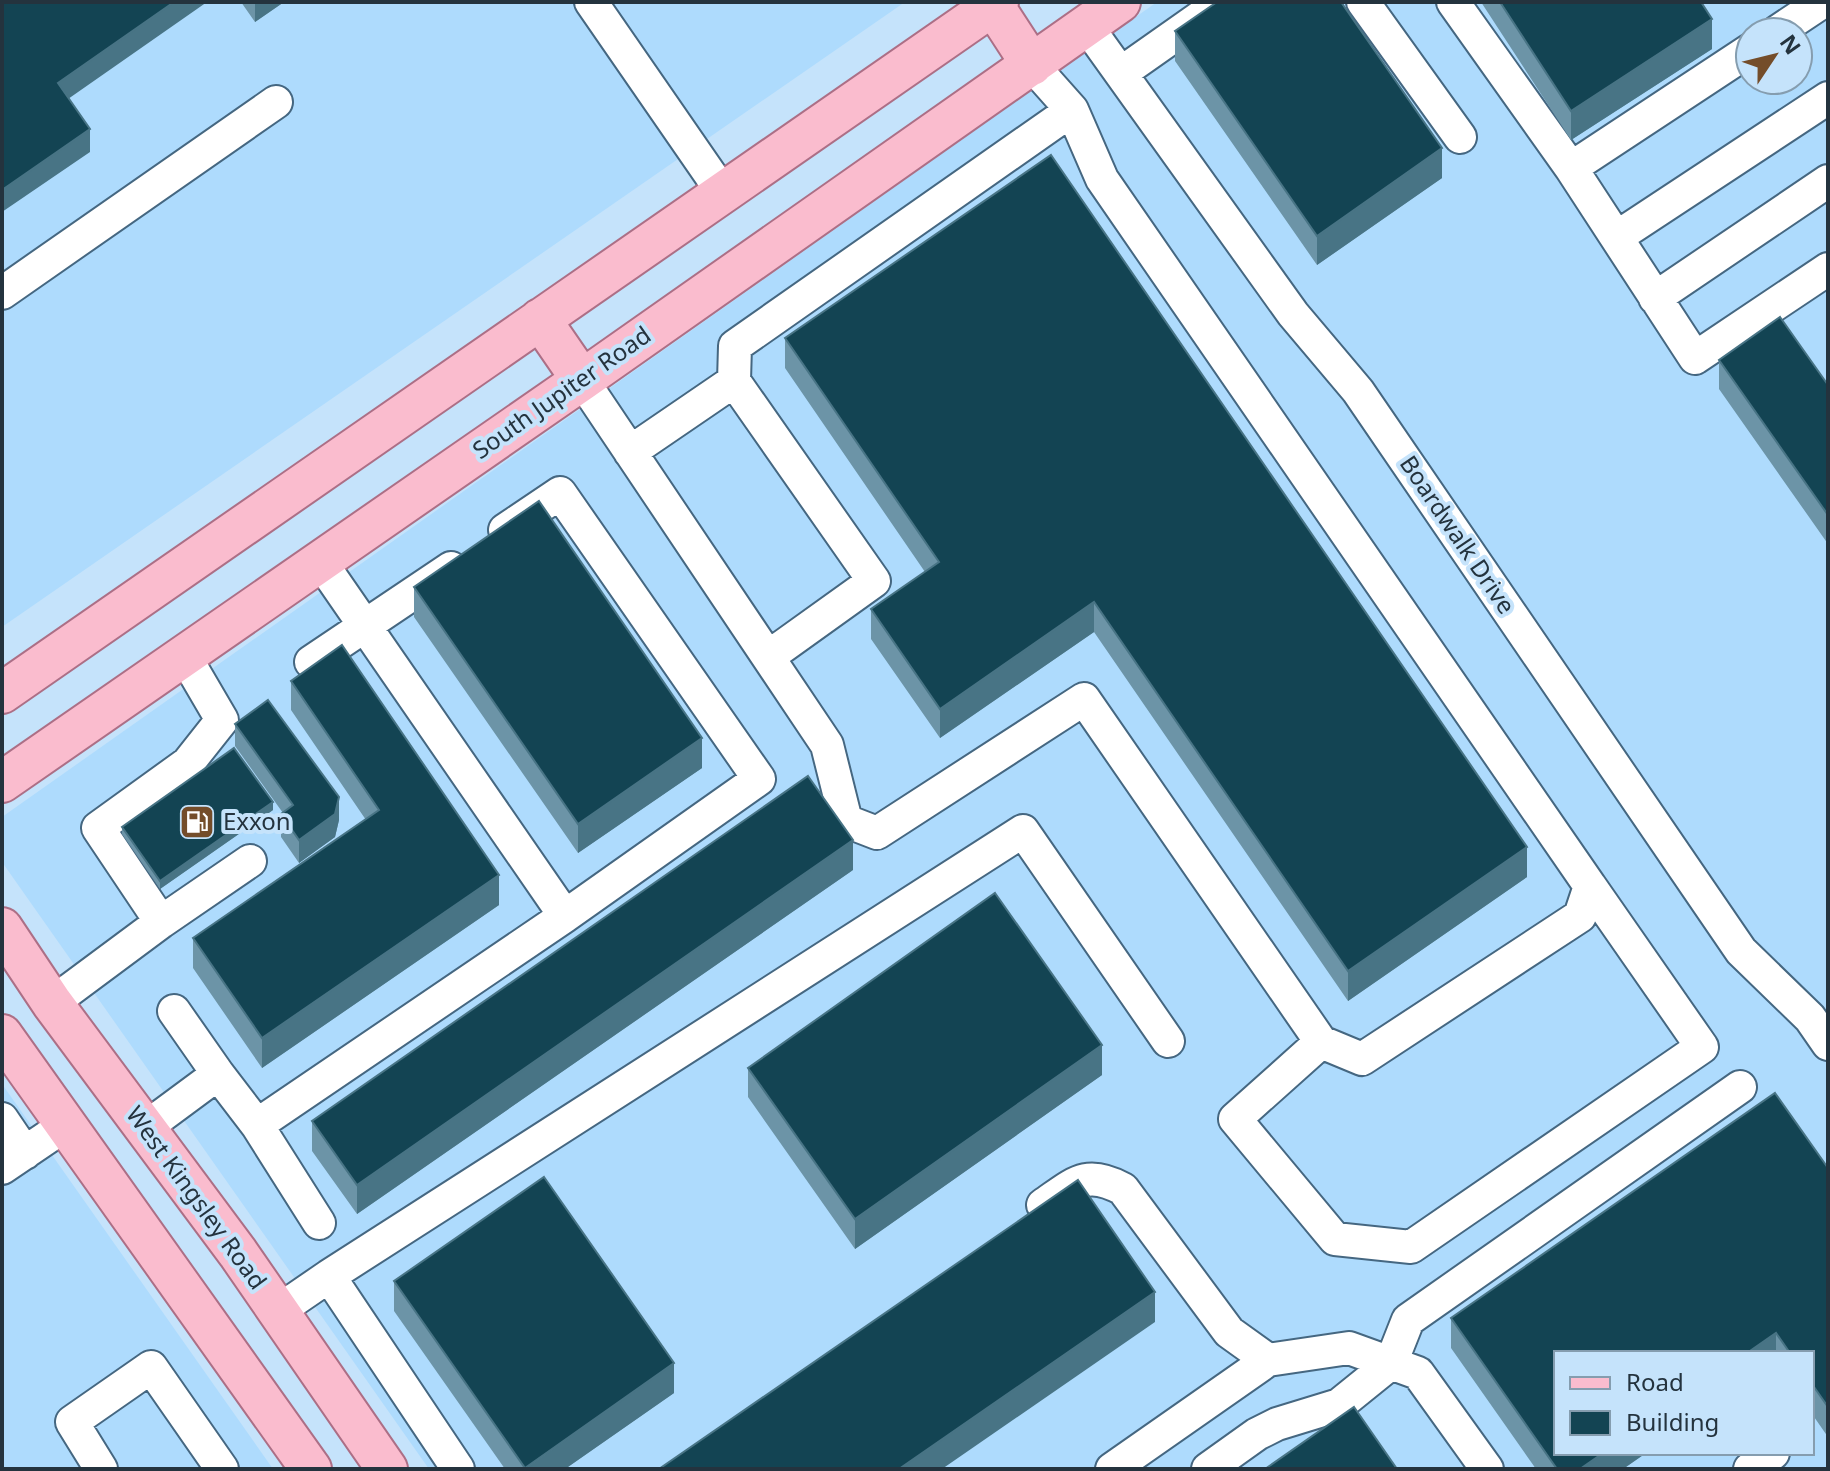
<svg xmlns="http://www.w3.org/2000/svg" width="1830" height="1471" font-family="'Noto Sans',sans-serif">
<rect width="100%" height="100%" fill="#c5e3fb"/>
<path fill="#aedbfd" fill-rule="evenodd" d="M 2,2 L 905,2 L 2,627 Z
M 1157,2 L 1828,2 L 1828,1469 L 429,1469 L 2,862 L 2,817 ZM 1750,32 L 1798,32 L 1798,80 L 1750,80 ZM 1556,1353 L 1812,1353 L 1812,1453 L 1556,1453 Z
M 2,1084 L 273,1469 L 2,1469 Z"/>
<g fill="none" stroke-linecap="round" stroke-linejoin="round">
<g stroke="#456781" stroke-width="36">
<path id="minor" d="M 591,2 L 723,193
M 1363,2 L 1460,137
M 1453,2 L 1571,168 L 1695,358 L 1828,269
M 1086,25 L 1293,314 L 1358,391 L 1741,951 L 1810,1018 L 1828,1044
M 1777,32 L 1822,2
M 1121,73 L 1222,2
M 1571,168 L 1750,50
M 1617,237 L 1828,98
M 2,293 L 276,102
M 1655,298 L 1828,181
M 582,380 L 827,745 L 846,821 L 877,833 L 1084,699 L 1321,1042 L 1362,1059 L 1580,916 L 1590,886 L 1102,179 L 1072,110 L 1032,65
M 734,381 L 874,581 L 768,657
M 630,452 L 734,381 L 735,346 L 1072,110
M 505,530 L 560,493 L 759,779 L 565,916
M 311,662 L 451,568
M 161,922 L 250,861
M 52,1003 L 161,922 L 98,828 L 188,763 L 222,720 L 184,655
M 174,1011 L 218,1074
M 1321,1042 L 1235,1119 L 1335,1239 L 1411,1247 L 1702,1047 L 1590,886
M 2,1119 L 25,1153
M 257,1125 L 319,1223
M 145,1128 L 218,1074 L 257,1125 L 565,916 L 320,561
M 2,1168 L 67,1124
M 1043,1205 C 1075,1183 1086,1169 1123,1189 L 1229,1332 L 1268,1360 L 1349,1348 L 1418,1373 L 1487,1469
M 278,1311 L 329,1276
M 101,1469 L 72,1422 L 151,1367 L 222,1469
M 458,1469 L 329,1276 L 1023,831 L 1168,1041
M 1112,1469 L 1268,1360
M 1208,1469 L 1257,1434 L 1277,1424 L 1339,1405 L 1391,1363 L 1408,1320 L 1740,1087
M 1750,1469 L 1773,1453"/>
</g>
<g stroke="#ac6f86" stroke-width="44">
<path id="major" d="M 993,5 L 1032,65
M 540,319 L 582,380
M 2,693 L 998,2
M 2,782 L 582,380 L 1120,2
M 2,928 L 52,1003 L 238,1253 L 387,1469
M 2,1035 L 311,1469"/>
</g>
<use href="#minor" stroke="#fff" stroke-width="32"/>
<use href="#major" stroke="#fabcce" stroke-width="40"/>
</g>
<path fill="#6c94a7" d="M 241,2 L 284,2 L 255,22 Z
M 1481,2 L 1701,2 L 1712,49 L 1571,140 Z
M 1175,31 L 1442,178 L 1317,265 L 1175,61 Z
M 785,338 L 1527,877 L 1348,1001 L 1094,632 L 940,738 L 871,639 L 871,609 L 925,572 L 785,368 Z
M 1719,360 L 1828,385 L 1828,544 L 1719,389 Z
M 414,587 L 702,768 L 578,853 L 414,617 Z
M 291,681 L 499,905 L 262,1068 L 193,968 L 193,938 L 366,820 L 291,710 Z
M 235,724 L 339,820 L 335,837 L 299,863 L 281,837 L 281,814 L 283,813 L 235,746 Z
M 273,810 L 160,889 L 122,834 L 122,827 Z
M 853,870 L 357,1214 L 312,1151 L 312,1121 Z
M 748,1068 L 1102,1075 L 855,1249 L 748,1097 Z
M 1828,1168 L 1828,1437 L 1812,1414 L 1812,1353 L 1556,1353 L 1556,1453 L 1646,1453 L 1623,1469 L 1536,1469 L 1451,1348 L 1451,1318 Z
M 394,1281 L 674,1393 L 565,1469 L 505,1469 L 394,1311 Z"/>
<path fill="#487485" d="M 174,2 L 207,2 L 58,106 L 58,83 Z
M 255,2 L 284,2 L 255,22 Z
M 1712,19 L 1712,49 L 1571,140 L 1571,111 Z
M 90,129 L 90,152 L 2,212 L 2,190 Z
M 1442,148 L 1442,178 L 1317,265 L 1317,236 Z
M 1094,602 L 1094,632 L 940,738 L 940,709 Z
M 702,738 L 702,768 L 578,853 L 578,824 Z
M 339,797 L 339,820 L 335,837 L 299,863 L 299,840 Z
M 273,802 L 273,810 L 160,889 L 160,881 Z
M 853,840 L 853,870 L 357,1214 L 357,1185 Z
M 1527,847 L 1527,877 L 1348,1001 L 1348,971 Z
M 499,875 L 499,905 L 262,1068 L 262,1038 Z
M 1102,1045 L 1102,1075 L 855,1249 L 855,1219 Z
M 1155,1292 L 1155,1322 L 942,1469 L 899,1469 Z
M 1776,1333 L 1776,1353 L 1747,1353 Z
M 674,1363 L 674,1393 L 565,1469 L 525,1469 Z
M 1603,1453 L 1646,1453 L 1623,1469 L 1580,1469 Z"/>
<path fill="#134453" stroke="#487485" stroke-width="2" d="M 2,2 L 174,2 L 58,83 L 90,129 L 2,190 Z
M 1217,2 L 1341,2 L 1442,148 L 1317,236 L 1175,31 Z
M 1500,2 L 1701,2 L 1712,19 L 1571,111 Z
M 1051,155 L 1527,847 L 1348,971 L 1094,602 L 940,709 L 871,609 L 939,562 L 785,338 Z
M 1780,317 L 1828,385 L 1828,515 L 1719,360 Z
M 539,501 L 702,738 L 578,824 L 414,587 Z
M 342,645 L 499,875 L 262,1038 L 193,938 L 379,810 L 291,681 Z
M 268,700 L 339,797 L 335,814 L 299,840 L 281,814 L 293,805 L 235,724 Z
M 234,748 L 273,802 L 160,881 L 122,827 Z
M 808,776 L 853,840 L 357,1185 L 312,1121 Z
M 995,893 L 1102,1045 L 855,1219 L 748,1068 Z
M 1775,1093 L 1828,1168 L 1828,1407 L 1812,1384 L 1812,1353 L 1790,1353 L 1776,1333 L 1747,1353 L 1556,1353 L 1556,1453 L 1603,1453 L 1580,1469 L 1557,1469 L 1451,1318 Z
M 544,1177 L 674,1363 L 525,1468 L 394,1281 Z
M 1078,1180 L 1155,1292 L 899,1469 L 659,1469 Z
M 1354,1407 L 1397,1469 L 1265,1469 Z"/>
<defs>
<g id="fuel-square" transform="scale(1.8)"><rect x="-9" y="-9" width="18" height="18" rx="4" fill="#744d2a" stroke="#c5e3fb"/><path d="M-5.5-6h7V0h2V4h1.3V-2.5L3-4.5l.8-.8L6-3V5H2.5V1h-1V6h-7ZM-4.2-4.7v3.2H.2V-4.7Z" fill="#fff"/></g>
</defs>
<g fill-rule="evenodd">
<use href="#fuel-square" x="197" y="822"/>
</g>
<g text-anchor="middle" stroke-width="8" stroke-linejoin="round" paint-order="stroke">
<g font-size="24" fill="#24333e" stroke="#c5e3fb">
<text transform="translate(562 393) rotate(-35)" y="8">South Jupiter Road</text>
<text transform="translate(1457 535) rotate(56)" y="8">Boardwalk Drive</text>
<text transform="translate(196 1198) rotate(54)" y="8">West Kingsley Road</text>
</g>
<g font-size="24" fill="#24333e" stroke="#c5e3fb" text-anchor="start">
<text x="223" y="830">Exxon</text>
</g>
</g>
<rect width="1830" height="1471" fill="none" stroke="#24333e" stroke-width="8"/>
<rect x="1554" y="1351" width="260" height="104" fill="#c5e3fb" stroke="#859daf" stroke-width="2"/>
<rect x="1570" y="1377" width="40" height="12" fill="#fabcce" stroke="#859daf" stroke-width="2"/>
<text x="1626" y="1391" font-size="24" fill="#24333e">Road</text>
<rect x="1570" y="1411" width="40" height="24" fill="#134453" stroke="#859daf" stroke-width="2"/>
<text x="1626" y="1431" font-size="24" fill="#24333e">Building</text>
<g transform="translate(1774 56) rotate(55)"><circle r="38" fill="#c5e3fb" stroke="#859daf" stroke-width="2"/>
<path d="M0-6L14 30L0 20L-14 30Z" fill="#744d2a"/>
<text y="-12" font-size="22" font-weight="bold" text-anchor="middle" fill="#24333e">N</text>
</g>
</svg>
